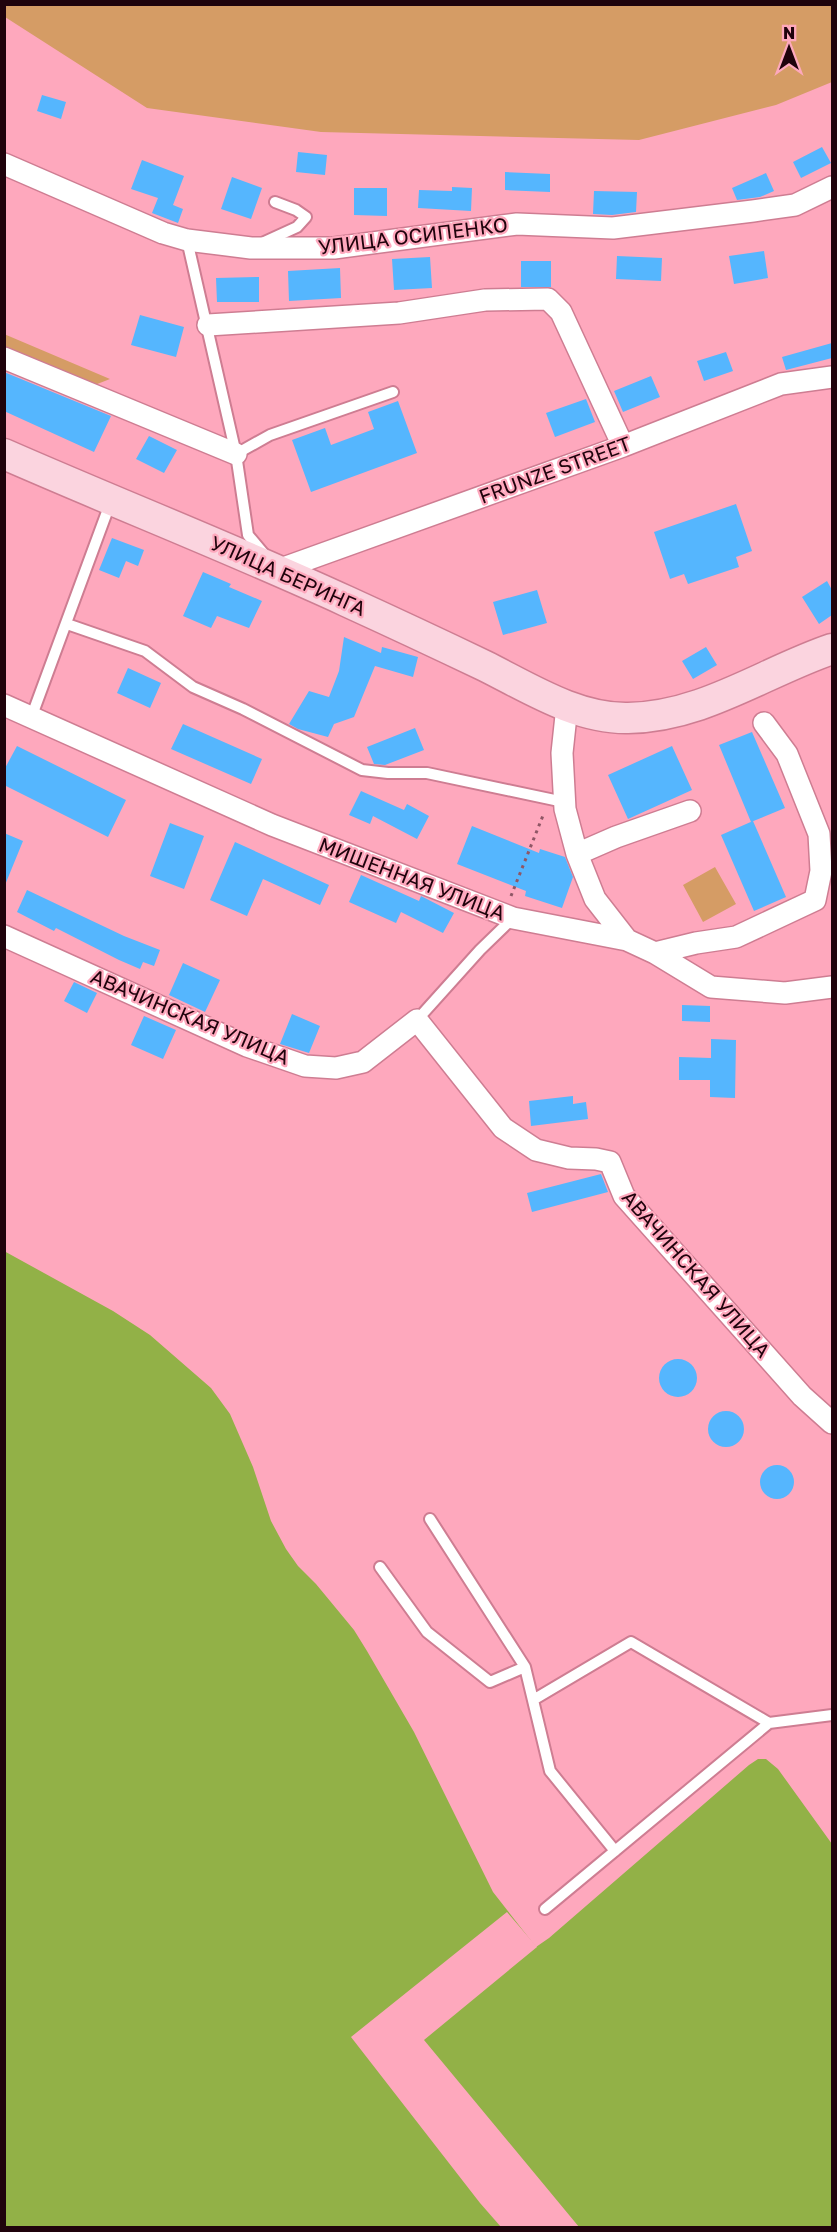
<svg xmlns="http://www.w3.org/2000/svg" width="837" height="2232" font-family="'Golos Text',sans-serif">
<rect width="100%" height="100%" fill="#fea8bd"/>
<path fill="#d59c65" d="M 4,5 L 832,5 L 832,82 L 776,105 L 639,140 L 321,132 L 147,108 L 5,17 Z
M 4,334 L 110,379 L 82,390 L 5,358 Z
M 715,867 L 736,904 L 703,922 L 683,885 Z"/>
<path fill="#92b147" d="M 4,1251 L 113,1311 L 150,1335 L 211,1388 L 230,1414 L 253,1467 L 271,1521 L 286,1549 L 298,1566 L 316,1584 L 354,1630 L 367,1651 L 414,1732 L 493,1892 L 536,1947 L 549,1938 L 749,1765 L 758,1759 L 766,1759 L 778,1769 L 832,1844 L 832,2227 L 5,2227 Z"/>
<path fill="#fea8bd" d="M 507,1912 L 537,1947 L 424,2040 L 579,2227 L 501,2227 L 480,2203 L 351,2037 Z"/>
<path fill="#55b6fe" d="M 42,95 L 66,102 L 61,119 L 37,111 Z
M 822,147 L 831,163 L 801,178 L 793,162 Z
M 298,152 L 327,155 L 325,175 L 296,172 Z
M 142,160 L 184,176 L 173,205 L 183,209 L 178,223 L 152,213 L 158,198 L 131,189 Z
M 505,172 L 550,174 L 550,192 L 505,190 Z
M 766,173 L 774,191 L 760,197 L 737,200 L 732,188 Z
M 232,177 L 262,188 L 251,219 L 221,209 Z
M 452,187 L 472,188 L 471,211 L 418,208 L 419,190 L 452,191 Z
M 354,188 L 387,188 L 387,216 L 354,215 Z
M 594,191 L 637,192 L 636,212 L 612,215 L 593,214 Z
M 764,251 L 768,278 L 734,284 L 729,256 Z
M 617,256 L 662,258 L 661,281 L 616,279 Z
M 430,257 L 432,288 L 394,290 L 392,259 Z
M 521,261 L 551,261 L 551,287 L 521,287 Z
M 340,268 L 341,298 L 289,301 L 288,271 Z
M 259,277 L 259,302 L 217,302 L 216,278 Z
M 140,315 L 184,327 L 176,357 L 131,345 Z
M 832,343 L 832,358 L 786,370 L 782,357 Z
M 726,352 L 733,371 L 704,381 L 697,361 Z
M 4,372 L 111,416 L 94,452 L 4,411 Z
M 651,376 L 660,397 L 623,412 L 614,391 Z
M 586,399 L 595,422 L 555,437 L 546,413 Z
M 398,401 L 417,453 L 311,492 L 292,440 L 325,428 L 331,445 L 374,429 L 368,412 Z
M 149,436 L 177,450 L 164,473 L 136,459 Z
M 736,504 L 752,551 L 736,557 L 739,567 L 688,584 L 684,574 L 670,579 L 654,532 Z
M 112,538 L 144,550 L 138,566 L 126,561 L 119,578 L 99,570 Z
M 203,572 L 231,584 L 229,587 L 262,601 L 249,628 L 217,616 L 211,628 L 183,616 Z
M 827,581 L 832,590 L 832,615 L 819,624 L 802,597 Z
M 537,590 L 547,623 L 503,635 L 493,602 Z
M 344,637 L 381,653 L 382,647 L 418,657 L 413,677 L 375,666 L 354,717 L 334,724 L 328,737 L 298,729 L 289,724 L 309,691 L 329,697 L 339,671 Z
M 706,647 L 717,665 L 693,679 L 682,661 Z
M 128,668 L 161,683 L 150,708 L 117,693 Z
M 183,724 L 262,759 L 251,784 L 171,749 Z
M 415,728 L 424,750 L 385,765 L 374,764 L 367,747 Z
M 752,732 L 785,808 L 751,822 L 719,745 Z
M 17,746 L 126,800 L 108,837 L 4,785 L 4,770 Z
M 672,746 L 692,790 L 628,819 L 608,775 Z
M 361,791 L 404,810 L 407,804 L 429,816 L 417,839 L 373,816 L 370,824 L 349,815 Z
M 753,821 L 786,897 L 754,911 L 721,835 Z
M 170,823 L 204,836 L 184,889 L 150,876 Z
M 472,826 L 539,853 L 540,849 L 565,857 L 573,877 L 562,908 L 525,896 L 526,891 L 457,864 Z
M 4,833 L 23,841 L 5,885 L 4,885 Z
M 235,842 L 329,885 L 320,905 L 263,879 L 247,916 L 210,900 Z
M 361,875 L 419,901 L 421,896 L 454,913 L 443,933 L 401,912 L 396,923 L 349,902 Z
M 27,890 L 124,936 L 160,950 L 154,966 L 143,962 L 140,969 L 119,960 L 56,928 L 54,931 L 17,912 Z
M 183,963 L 220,980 L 205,1012 L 169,995 Z
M 74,982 L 97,993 L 87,1013 L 64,1001 Z
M 682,1005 L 710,1006 L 710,1022 L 682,1021 Z
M 292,1014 L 320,1026 L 309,1053 L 280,1044 Z
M 144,1016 L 176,1030 L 163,1059 L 131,1045 Z
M 711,1039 L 736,1040 L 735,1098 L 710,1097 L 710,1080 L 679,1080 L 679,1057 L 711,1058 Z
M 573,1096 L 573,1104 L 586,1102 L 588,1119 L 531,1126 L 529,1101 Z
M 601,1174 L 608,1192 L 532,1212 L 527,1193 Z
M659 1378a19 19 0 1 1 38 0a19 19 0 1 1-38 0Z
M708 1429a18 18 0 1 1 36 0a18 18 0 1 1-36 0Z
M760 1482a17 17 0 1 1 34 0a17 17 0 1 1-34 0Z"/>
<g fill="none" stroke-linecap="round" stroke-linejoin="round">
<g stroke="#ce7d92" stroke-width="14">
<path id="service" d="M 187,240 L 236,454 L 248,535 L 264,554
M 262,243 L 297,227 L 306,217 L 296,210 L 275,202
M 236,454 L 270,435 L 393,392
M 67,624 L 145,651 L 193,687 L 243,709 L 362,770 L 388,773 L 427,773 L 564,802
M 31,718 L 111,501
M 417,1020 L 480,950 L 513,918
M 430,1519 L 525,1667 L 550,1771 L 615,1851
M 380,1567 L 427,1632 L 490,1682 L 525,1667
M 533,1700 L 631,1642 L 769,1723
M 545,1909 L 769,1723 L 832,1715"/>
</g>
<g stroke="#ce7d92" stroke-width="24">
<path id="minor" d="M 4,164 L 163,233 L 187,240 L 251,248 L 334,248 L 517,224 L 613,228 L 753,211 L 795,205 L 832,187
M 208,325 L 399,313 L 485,300 L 548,299 L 561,312 L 623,446
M 4,358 L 236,454
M 278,570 L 623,446 L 781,384 L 832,377
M 4,705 L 272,825 L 513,918 L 627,940 L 655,953 L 711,987 L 785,993 L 832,987
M 567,706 L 562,753 L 565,809 L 577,854 L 595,899 L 627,940
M 577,854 L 616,837 L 690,811
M 4,936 L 247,1046 L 305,1066 L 336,1068 L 363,1062 L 417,1020 L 503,1128 L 536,1150 L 569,1158 L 596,1159 L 610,1162 L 624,1196 L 802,1396 L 832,1423
M 655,953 L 696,943 L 736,937 L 815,900 L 821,871 L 819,834 L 787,754 L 764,723"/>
</g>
<g stroke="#ce7d92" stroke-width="33">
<path id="secondary" d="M 4,454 C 118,504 233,549 346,601 C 392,622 439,644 485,666 C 529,688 577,719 628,718 C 703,717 764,672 832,649"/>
</g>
<path stroke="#8f5665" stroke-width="3" stroke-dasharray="3 4.5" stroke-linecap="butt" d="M 511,896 L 544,813"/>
<use href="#service" stroke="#fff" stroke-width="10"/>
<use href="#minor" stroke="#fff" stroke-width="21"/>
<use href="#secondary" stroke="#fbd4df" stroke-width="30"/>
</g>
<g text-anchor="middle" stroke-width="4.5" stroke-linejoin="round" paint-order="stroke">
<g font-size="20" fill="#1f030c" stroke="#fea8bd">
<text transform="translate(413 236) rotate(-7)" y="7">УЛИЦА ОСИПЕНКО</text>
<text transform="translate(555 470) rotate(-20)" y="7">FRUNZE STREET</text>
<text transform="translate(288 576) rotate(24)" y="7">УЛИЦА БЕРИНГА</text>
<text transform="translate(412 879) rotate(21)" y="7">МИШЕННАЯ УЛИЦА</text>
<text transform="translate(190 1017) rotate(23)" y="7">АВАЧИНСКАЯ УЛИЦА</text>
<text transform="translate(696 1274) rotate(49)" y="7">АВАЧИНСКАЯ УЛИЦА</text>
</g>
</g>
<rect width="837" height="2232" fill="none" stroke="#1f030c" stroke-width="12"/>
<g transform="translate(789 48)" stroke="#fea8bd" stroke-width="4.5" paint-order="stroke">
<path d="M0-4.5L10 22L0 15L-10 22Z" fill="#1f030c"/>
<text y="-9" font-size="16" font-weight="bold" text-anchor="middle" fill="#1f030c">N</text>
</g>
</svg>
